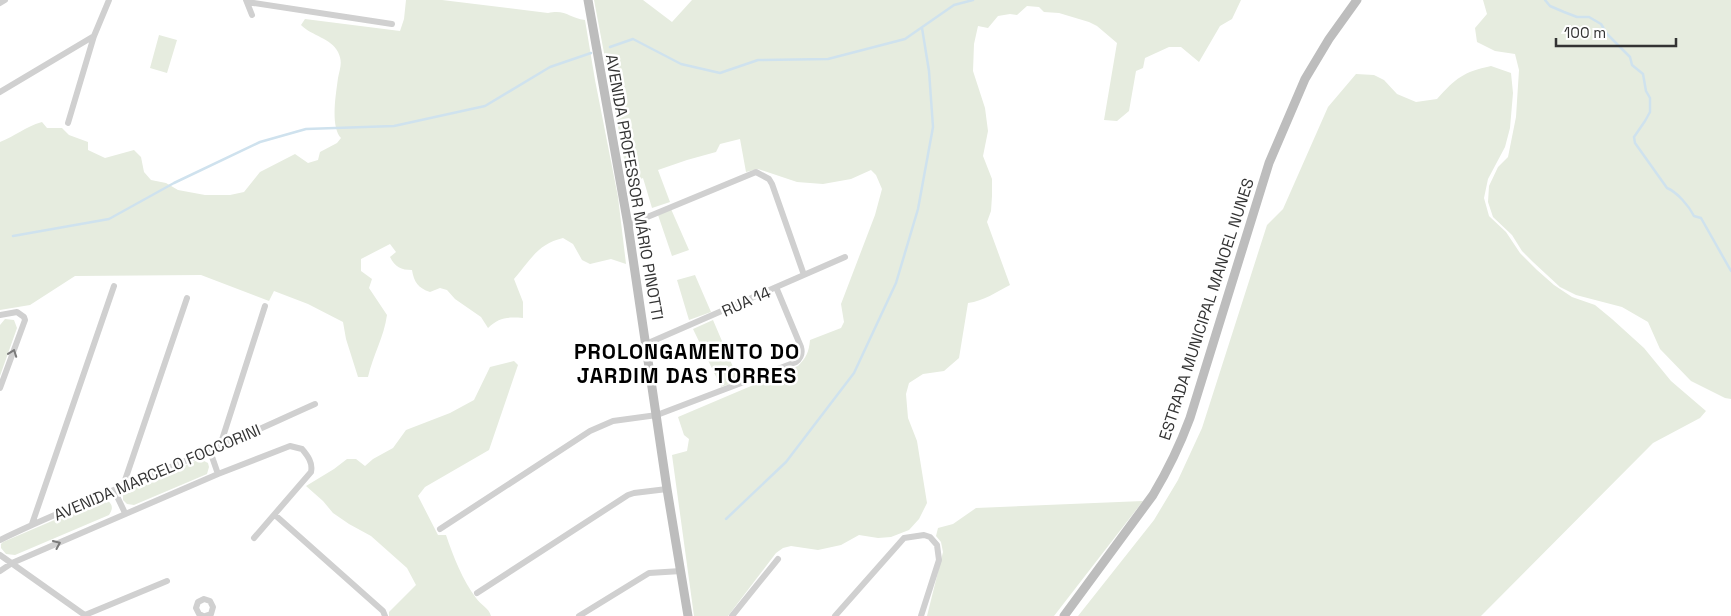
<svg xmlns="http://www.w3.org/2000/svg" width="1731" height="616" font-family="'Space Grotesk',sans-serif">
<rect width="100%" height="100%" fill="#fff"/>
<path fill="#e6ecdf" d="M 406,0 L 442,0 L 548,13 C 566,9 569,18 585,20 L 595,80 L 618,197 L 626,264 L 611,259 L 590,264 L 582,260 L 573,244 L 563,238 C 537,244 530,261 514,279 L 523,302 L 523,318 C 508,317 499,317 488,328 L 481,317 L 455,299 L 447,290 L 440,288 L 430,292 C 418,288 414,282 412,270 C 401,270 395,267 390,257 L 396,252 L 390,244 L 361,259 L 361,271 L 372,279 L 369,288 L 387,315 C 384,337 373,355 368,377 L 358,377 L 346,339 L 343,322 L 308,304 L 274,291 L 269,301 L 201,275 L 75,276 L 30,305 L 0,310 L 0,142 C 16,136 24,127 42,122 L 47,128 L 62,128 L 69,135 L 88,142 L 88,150 L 105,158 L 134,150 L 141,157 L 144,172 L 151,180 L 166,183 L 178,190 L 205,195 L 230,195 L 244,192 L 260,172 L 295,154 L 308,163 L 318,160 L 320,152 L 337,143 L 341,138 C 330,126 336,94 338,78 C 340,68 343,62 338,52 C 331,38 312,36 301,25 L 305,19 L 400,31 L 404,19 Z
M 594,0 L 643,0 L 672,22 L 692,0 L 1241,0 L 1232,19 L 1220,26 L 1199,62 L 1181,47 L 1169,47 L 1145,58 L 1143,68 L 1136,71 L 1129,111 L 1117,121 L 1104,120 L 1117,43 L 1097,26 L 1089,22 L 1059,13 L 1044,12 L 1039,7 L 1027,6 L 1017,15 L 1010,14 L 998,16 L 988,28 L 978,26 L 974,44 L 973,71 L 985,108 L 988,131 L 983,156 L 992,179 L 992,196 L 991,211 L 987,222 L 1010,285 C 996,292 984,301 968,303 L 959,358 L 944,371 L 923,374 L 909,383 L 906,394 L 908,418 L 917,441 L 927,503 L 919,519 L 909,530 L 891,537 L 878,538 L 859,535 L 841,545 L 818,550 L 791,546 L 783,548 L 776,553 L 728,616 L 694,616 L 672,455 L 687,451 L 689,439 L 684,435 L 678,417 L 798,366 C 806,358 809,352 810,340 L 841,328 L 844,322 L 841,304 L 875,215 L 882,189 L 876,175 L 871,170 L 851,179 L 823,184 L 797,182 L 758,169 L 746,172 L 740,139 L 720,144 L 716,152 L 687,160 L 658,170 L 670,202 L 652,208 L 643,178 L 629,185 Z
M 1483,0 L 1731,0 L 1731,399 L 1725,398 L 1691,381 L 1660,349 L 1648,322 L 1622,307 L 1576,295 L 1560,287 L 1533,262 L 1522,251 L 1512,235 L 1493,217 L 1488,202 L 1489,186 L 1498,167 L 1508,157 L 1516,117 L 1519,70 L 1515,54 L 1495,51 L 1477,42 L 1475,28 L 1487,14 Z
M 159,35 L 177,40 L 167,73 L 150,68 Z
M 1491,66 L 1511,73 L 1513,93 L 1510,128 L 1505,147 L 1488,179 L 1484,198 L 1489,216 L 1506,232 L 1520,253 L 1537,270 L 1554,285 L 1572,297 L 1595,305 L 1612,319 L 1644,348 L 1671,381 L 1706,411 L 1700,418 L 1653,443 L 1481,616 L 1078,616 L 1154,520 L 1178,480 L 1202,428 L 1267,225 L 1283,209 L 1328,107 L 1356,74 L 1374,75 L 1384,80 L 1397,94 L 1416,102 L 1437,99 C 1456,78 1463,72 1491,66 Z
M 671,209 L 689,250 L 672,256 L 658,215 Z
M 695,275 L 711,312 L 689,320 L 677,280 Z
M 5,319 L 14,320 L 17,328 L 0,376 L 0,325 Z
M 713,320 L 739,381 L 721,387 L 693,329 Z
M 514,361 L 518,365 L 489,450 L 425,487 L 418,496 L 438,535 L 446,535 C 453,556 463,581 476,598 C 481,605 489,608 491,616 L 389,616 L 389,612 L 416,585 L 407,568 L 371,536 L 349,524 L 333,513 L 323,501 L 306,486 L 334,469 L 347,459 L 356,459 L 365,466 L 373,459 L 393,448 L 406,430 L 450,413 L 474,400 L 490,367 Z
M 200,459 L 208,463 L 209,467 L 207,474 L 134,505 L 127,504 L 123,500 L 123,494 L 127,490 Z
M 101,500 L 108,501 C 113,505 113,509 109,515 L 15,555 L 6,554 L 1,548 L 1,544 L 3,542 Z
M 1143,501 L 1054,616 L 927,616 L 943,552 L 941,542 L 936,536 L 938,528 L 953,524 L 976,508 Z"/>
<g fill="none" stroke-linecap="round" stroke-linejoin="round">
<path stroke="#cfe2ee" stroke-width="2.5" d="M 1545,0 L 1550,6 L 1564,12 L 1577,17 L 1589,17 L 1601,24 L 1607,34 L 1630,57 L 1632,65 L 1643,74 L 1646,91 L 1650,98 L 1650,112 L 1645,121 L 1634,137 L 1635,143 L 1667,188 C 1677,192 1689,206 1694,216 L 1701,218 L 1731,271
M 610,47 L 633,39 L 681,64 L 720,73 L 758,60 L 828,59 L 905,39 L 954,5 L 973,0
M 13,236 L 109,219 L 174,183 L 260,142 L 306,129 L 394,126 L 485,106 L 550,67 L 591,53
M 726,519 L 786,462 L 854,373 L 896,283 L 918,209 L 933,127 L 929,71 L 922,28"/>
<path stroke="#d0d0d0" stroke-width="6" d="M 246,0 L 252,15
M 247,2 L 392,24
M 0,3 L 5,0
M 0,92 L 94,36
M 68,123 L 94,36 L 109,0
M 628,225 L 756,172 L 769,179 L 772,184 L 804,275
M 0,315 L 17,312 L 24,317 L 25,320 L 0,388
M 646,344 L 845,257
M 220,446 L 265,306
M 210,451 L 218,474
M 123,486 L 187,298
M 114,490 L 125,513
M 275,515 L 383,611 L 385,616
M 32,524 L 114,286
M 440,529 L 590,431 L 613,421 L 657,415 L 796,362 C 801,358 803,354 801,347 L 776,287
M 0,540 C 67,507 138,481 207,452 C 243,437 279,420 315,404
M 0,555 L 86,616
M 0,571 L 12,563 L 218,474 L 290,446 L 302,449 C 308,456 313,463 311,472 L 254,538
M 477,593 L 628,495 L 634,493 L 667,489
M 85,615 L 167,581
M 203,616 L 199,614 L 196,608 L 198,602 L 204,599 L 210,601 L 213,607 L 211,614 L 205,616
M 579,616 L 649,573 L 681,571
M 732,616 L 778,559
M 835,616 L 904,538 L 924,535 L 930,537 L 937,545 L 939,560 L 921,616"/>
<path stroke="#bdbdbd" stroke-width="9" d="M 588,0 L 628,225 L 667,489 L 688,616
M 1064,616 L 1153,495 C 1168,470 1180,445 1190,418 L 1269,163 L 1305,79 L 1329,39 L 1357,0"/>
</g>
<defs><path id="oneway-chevron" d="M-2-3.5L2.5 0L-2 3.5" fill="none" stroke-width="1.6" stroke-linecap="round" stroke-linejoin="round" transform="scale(1.25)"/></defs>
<g stroke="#7a7a7a">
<use href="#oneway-chevron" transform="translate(13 353) rotate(-70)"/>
<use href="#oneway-chevron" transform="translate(57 544) rotate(-24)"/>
</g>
<g text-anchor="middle" stroke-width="5" stroke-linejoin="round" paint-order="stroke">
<g font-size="16" fill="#333" stroke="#fff">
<text transform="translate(635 187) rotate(80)" y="6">AVENIDA PROFESSOR MÁRIO PINOTTI</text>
<text transform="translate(746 301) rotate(-24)" y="6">RUA 14</text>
<text transform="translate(1206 309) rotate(-72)" y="6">ESTRADA MUNICIPAL MANOEL NUNES</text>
<text transform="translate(157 472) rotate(-23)" y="6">AVENIDA MARCELO FOCCORINI</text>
</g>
<g font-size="21" font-weight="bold" letter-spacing="1" fill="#000" stroke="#fff">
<text x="687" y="359">PROLONGAMENTO DO<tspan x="687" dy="24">JARDIM DAS TORRES</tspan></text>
</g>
</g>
<path d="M1556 38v8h120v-8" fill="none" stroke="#333333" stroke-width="2.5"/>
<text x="1564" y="38" font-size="15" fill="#333333" stroke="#ffffff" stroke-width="4" paint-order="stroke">100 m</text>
</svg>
